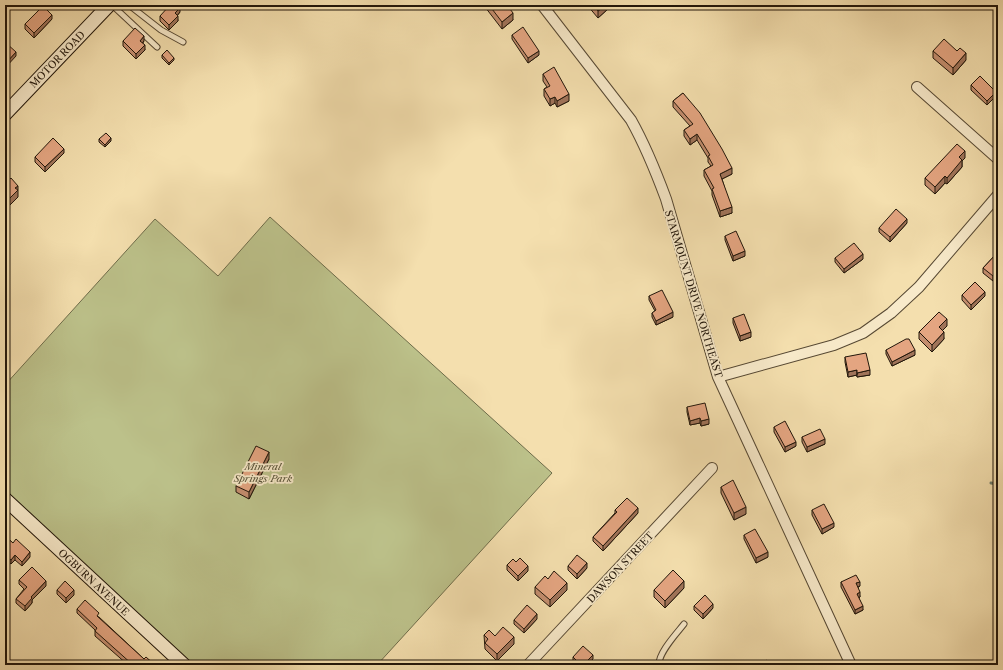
<svg xmlns="http://www.w3.org/2000/svg" width="1003" height="670" font-family="'Libre Caslon Text',serif">
<rect width="100%" height="100%" fill="#f4dfae"/>
<filter id="stains"><feTurbulence type="fractalNoise" baseFrequency=".005" numOctaves="4"/><feColorMatrix values="0 0 0 0 .2 0 0 0 0 .09 0 0 0 0 .02 0 0 0 .5 -.17"/></filter>
<radialGradient id="worn" r=".72"><stop offset=".6" stop-color="#630" stop-opacity="0"/><stop offset="1" stop-color="#630" stop-opacity=".3"/></radialGradient>
<path fill="#bcc18a" stroke="#6e6c4a" d="M 270,217 L 552,473 L 377,665 L 188,665 L 5,496 L 5,385 L 155,219 L 218,276 Z"/>
<g fill="none" stroke-linecap="round" stroke-linejoin="round">
<path stroke="#6b7a68" stroke-width="3" d="M 991,483 L 998,484"/>
<g stroke="#564833" stroke-width="7">
<path id="lane" d="M 112,5 L 157,47
M 129,5 L 161,30 L 183,42
M 659,665 C 658,653 677,633 684,624"/>
</g>
<g stroke="#564833" stroke-width="12">
<path id="street" d="M 542,5 L 631,120 C 645,145 656,172 666,199 L 718,377 L 851,665
M 917,87 L 998,159
M 718,377 L 834,345 L 863,333 L 891,313 L 919,287 L 998,195
M 528,665 L 712,468"/>
</g>
<g stroke="#21160a" stroke-width="15">
<path id="secondary" d="M 5,114 L 109,5
M 5,499 L 184,665"/>
</g>
<use href="#lane" stroke="#f8eaca" stroke-width="5"/>
<use href="#street" stroke="#f8eaca" stroke-width="10"/>
<use href="#secondary" stroke="#f8eaca" stroke-width="13"/>
</g>
<path fill="#c48e6f" stroke="#21160a" d="M 485,5 L 507,5 L 513,20 L 502,29 L 485,7 Z
M 587,5 L 609,5 L 609,8 L 598,18 Z
M 180,12 L 177,16 L 178,21 L 169,30 L 160,21 L 160,16 Z
M 52,19 L 34,38 L 25,29 L 25,24 Z
M 512,35 L 539,55 L 528,63 L 512,39 Z
M 123,41 L 144,41 L 143,43 L 145,50 L 136,59 L 123,46 Z
M 933,51 L 957,51 L 966,60 L 953,75 L 933,58 Z
M 162,55 L 174,60 L 169,65 L 162,58 Z
M 543,74 L 569,101 L 557,107 L 555,103 L 550,106 L 544,96 L 544,89 L 547,87 L 543,81 Z
M 971,85 L 996,96 L 987,105 L 971,90 Z
M 683,93 L 732,174 L 722,179 L 732,213 L 720,217 L 712,195 L 712,191 L 704,176 L 704,170 L 711,166 L 708,162 L 708,158 L 697,140 L 690,145 L 684,136 L 684,130 L 690,126 L 673,107 L 673,101 Z
M 99,139 L 111,141 L 105,147 L 99,142 Z
M 64,153 L 45,172 L 35,162 L 35,157 Z
M 965,158 L 962,161 L 962,167 L 947,184 L 945,183 L 935,194 L 925,185 L 925,178 Z
M 907,223 L 890,242 L 879,232 L 879,228 Z
M 725,236 L 745,256 L 733,261 L 725,240 Z
M 998,252 L 998,275 L 993,281 L 983,273 L 983,268 Z
M 835,258 L 863,259 L 844,273 L 835,262 Z
M 962,295 L 985,296 L 971,310 L 962,300 Z
M 649,296 L 673,317 L 656,325 L 652,317 L 652,313 L 655,311 L 649,300 Z
M 733,318 L 751,337 L 740,341 L 733,323 Z
M 947,326 L 942,330 L 944,339 L 932,352 L 919,339 L 919,332 Z
M 886,350 L 915,355 L 892,366 L 886,354 Z
M 845,357 L 870,375 L 857,377 L 857,375 L 848,377 L 845,362 Z
M 687,407 L 709,424 L 701,426 L 700,423 L 690,425 L 687,412 Z
M 774,427 L 796,446 L 785,452 L 774,432 Z
M 802,437 L 825,444 L 807,452 L 802,442 Z
M 269,459 L 249,499 L 236,492 L 236,486 Z
M 721,487 L 746,514 L 734,520 L 721,493 Z
M 615,510 L 638,513 L 603,551 L 593,541 L 593,537 L 615,513 Z
M 812,510 L 834,527 L 822,534 L 812,515 Z
M 744,535 L 768,557 L 756,563 L 744,539 Z
M 5,536 L 13,543 L 30,557 L 22,566 L 15,560 L 11,564 L 5,559 Z
M 516,562 L 528,571 L 518,581 L 507,570 L 507,565 Z
M 568,566 L 587,568 L 577,579 L 568,570 Z
M 548,579 L 567,590 L 550,607 L 535,594 L 535,587 Z
M 19,580 L 46,586 L 32,600 L 32,603 L 25,611 L 16,603 L 16,599 L 24,589 L 19,584 Z
M 841,582 L 860,586 L 858,587 L 860,597 L 859,598 L 863,610 L 855,614 L 841,587 Z
M 684,588 L 665,608 L 654,597 L 654,590 Z
M 57,590 L 74,595 L 66,603 L 57,594 Z
M 694,606 L 713,608 L 703,619 L 694,610 Z
M 77,609 L 99,617 L 144,659 L 155,665 L 128,665 L 95,636 L 95,630 L 77,613 Z
M 537,619 L 524,633 L 514,624 L 514,620 Z
M 484,635 L 495,636 L 514,644 L 497,661 L 485,649 Z
M 573,657 L 593,659 L 587,665 L 576,665 L 573,662 Z"/>
<path fill="#a0745a" stroke="#21160a" d="M 606,5 L 609,5 L 609,8 L 598,18 L 598,11 Z
M 180,8 L 180,12 L 175,18 L 175,13 Z
M 513,13 L 513,20 L 502,29 L 502,22 Z
M 52,15 L 52,19 L 34,38 L 34,33 Z
M 178,16 L 178,21 L 169,30 L 169,25 Z
M 144,36 L 144,41 L 140,45 L 140,41 Z
M 145,45 L 145,50 L 136,59 L 136,54 Z
M 539,51 L 539,55 L 528,63 L 528,58 Z
M 16,52 L 16,56 L 5,68 L 5,64 Z
M 966,53 L 966,60 L 953,75 L 953,68 Z
M 174,58 L 174,60 L 169,65 L 169,63 Z
M 996,92 L 996,96 L 987,105 L 987,101 Z
M 569,94 L 569,101 L 557,107 L 557,101 Z
M 555,97 L 555,103 L 550,106 L 550,99 Z
M 697,134 L 697,140 L 690,145 L 690,139 Z
M 111,138 L 111,141 L 105,147 L 105,145 Z
M 64,149 L 64,153 L 45,172 L 45,167 Z
M 965,151 L 965,158 L 962,161 L 962,167 L 947,184 L 947,178 L 959,157 Z
M 732,168 L 732,174 L 720,180 L 720,174 Z
M 945,176 L 945,183 L 935,194 L 935,187 Z
M 18,186 L 18,197 L 5,210 L 5,203 L 15,188 Z
M 732,207 L 732,213 L 720,217 L 720,211 Z
M 907,219 L 907,223 L 890,242 L 890,237 Z
M 745,251 L 745,256 L 733,261 L 733,256 Z
M 863,254 L 863,259 L 844,273 L 844,269 Z
M 998,271 L 998,275 L 993,281 L 993,276 Z
M 985,292 L 985,296 L 971,310 L 971,305 Z
M 673,312 L 673,317 L 656,325 L 656,321 Z
M 947,319 L 947,326 L 939,334 L 939,327 Z
M 751,332 L 751,337 L 740,341 L 740,336 Z
M 944,332 L 944,339 L 932,352 L 932,345 Z
M 915,350 L 915,355 L 892,366 L 892,362 Z
M 857,370 L 857,375 L 848,377 L 848,372 Z
M 870,370 L 870,375 L 857,377 L 857,373 Z
M 700,418 L 700,423 L 690,425 L 690,421 Z
M 709,419 L 709,424 L 701,426 L 701,421 Z
M 825,439 L 825,444 L 807,452 L 807,447 Z
M 796,442 L 796,446 L 785,452 L 785,447 Z
M 269,452 L 269,459 L 249,499 L 249,492 Z
M 746,507 L 746,514 L 734,520 L 734,513 Z
M 638,508 L 638,513 L 603,551 L 603,546 Z
M 834,523 L 834,527 L 822,534 L 822,529 Z
M 30,552 L 30,557 L 22,566 L 22,562 Z
M 768,552 L 768,557 L 756,563 L 756,558 Z
M 15,555 L 15,560 L 11,564 L 11,560 Z
M 587,563 L 587,568 L 577,579 L 577,574 Z
M 528,566 L 528,571 L 518,581 L 518,576 Z
M 46,581 L 46,586 L 32,600 L 32,603 L 25,611 L 25,606 L 31,597 Z
M 684,581 L 684,588 L 665,608 L 665,601 Z
M 860,582 L 860,586 L 856,588 L 856,583 Z
M 567,583 L 567,590 L 550,607 L 550,600 Z
M 74,590 L 74,595 L 66,603 L 66,598 Z
M 860,592 L 860,597 L 857,599 L 857,594 Z
M 713,604 L 713,608 L 703,619 L 703,614 Z
M 863,606 L 863,610 L 855,614 L 855,610 Z
M 537,614 L 537,619 L 524,633 L 524,629 Z
M 514,637 L 514,644 L 497,661 L 497,654 Z
M 593,655 L 593,659 L 587,665 L 583,665 Z"/>
<path fill="#e4a581" stroke="#21160a" d="M 170,5 L 177,5 L 180,8 L 175,13 L 178,16 L 169,25 L 160,16 Z
M 489,5 L 507,5 L 513,13 L 502,22 Z
M 593,5 L 606,5 L 598,11 Z
M 43,6 L 52,15 L 34,33 L 25,24 Z
M 523,27 L 539,51 L 528,58 L 512,35 Z
M 135,28 L 144,36 L 140,41 L 145,45 L 136,54 L 123,41 Z
M 944,39 L 957,51 L 960,48 L 966,53 L 953,68 L 933,51 Z
M 6,43 L 16,52 L 5,64 L 5,44 Z
M 167,50 L 174,58 L 169,63 L 162,55 Z
M 554,67 L 569,94 L 557,101 L 555,97 L 550,99 L 544,89 L 550,86 L 543,74 Z
M 980,76 L 996,92 L 987,101 L 971,85 Z
M 683,93 L 700,113 L 722,149 L 732,168 L 720,174 L 732,207 L 720,211 L 712,189 L 714,188 L 704,170 L 713,165 L 708,156 L 710,155 L 697,134 L 690,139 L 684,130 L 693,124 L 673,101 Z
M 106,133 L 111,138 L 105,145 L 99,139 Z
M 53,138 L 64,149 L 45,167 L 35,157 Z
M 957,144 L 965,151 L 959,157 L 962,160 L 947,178 L 945,176 L 935,187 L 925,178 Z
M 11,178 L 18,186 L 15,188 L 18,190 L 5,203 L 5,184 Z
M 896,209 L 907,219 L 890,237 L 879,228 Z
M 736,231 L 745,251 L 733,256 L 725,236 Z
M 854,243 L 863,254 L 844,269 L 835,258 Z
M 998,252 L 998,271 L 993,276 L 983,268 Z
M 975,282 L 985,292 L 971,305 L 962,295 Z
M 662,290 L 673,312 L 656,321 L 652,313 L 656,310 L 649,296 Z
M 939,312 L 947,319 L 939,327 L 944,332 L 932,345 L 919,332 Z
M 744,314 L 751,332 L 740,336 L 733,318 Z
M 906,339 L 909,339 L 915,350 L 892,362 L 886,350 Z
M 866,353 L 870,370 L 857,373 L 857,370 L 848,372 L 845,357 Z
M 705,403 L 709,419 L 701,421 L 700,418 L 690,421 L 687,407 Z
M 785,421 L 796,442 L 785,447 L 774,427 Z
M 820,429 L 825,439 L 807,447 L 802,437 Z
M 256,446 L 269,452 L 249,492 L 236,486 Z
M 733,480 L 746,507 L 734,513 L 721,487 Z
M 627,498 L 638,508 L 603,546 L 593,537 L 617,512 L 615,510 Z
M 824,504 L 834,523 L 822,529 L 812,510 Z
M 755,529 L 768,552 L 756,558 L 744,535 Z
M 5,536 L 13,543 L 16,539 L 30,552 L 22,562 L 15,555 L 11,560 L 5,555 Z
M 577,555 L 587,563 L 577,574 L 568,566 Z
M 520,558 L 528,566 L 518,576 L 507,565 L 513,559 L 516,562 Z
M 32,567 L 46,581 L 31,597 L 32,598 L 25,606 L 16,599 L 27,587 L 19,580 Z
M 673,570 L 684,581 L 665,601 L 654,590 Z
M 554,571 L 567,583 L 550,600 L 535,587 L 545,576 L 548,579 Z
M 856,575 L 860,582 L 856,583 L 860,592 L 857,594 L 863,606 L 855,610 L 841,582 Z
M 65,581 L 74,590 L 66,598 L 57,590 Z
M 705,595 L 713,604 L 703,614 L 694,606 Z
M 85,600 L 99,613 L 97,616 L 144,659 L 146,657 L 155,665 L 133,665 L 95,631 L 97,628 L 77,609 Z
M 527,605 L 537,614 L 524,629 L 514,620 Z
M 503,627 L 514,637 L 497,654 L 485,643 L 488,639 L 484,635 L 489,630 L 495,636 Z
M 583,646 L 593,655 L 583,665 L 581,665 L 573,657 Z
M 767,660 L 771,665 L 760,665 Z"/>
<g text-anchor="middle" stroke-width="3.5" stroke-linejoin="round" paint-order="stroke">
<g font-size="10" fill="#21160a" stroke="#f8eaca">
<text transform="translate(57 59) rotate(-46)" y="4">MOTOR ROAD</text>
<text transform="translate(694 294) rotate(73)" y="4">STARMOUNT DRIVE NORTHEAST</text>
<text transform="translate(620 567) rotate(-47)" y="4">DAWSON STREET</text>
<text transform="translate(94 582) rotate(43)" y="4">OGBURN AVENUE</text>
</g>
<g font-size="10" font-style="italic" fill="#575237" stroke="#f8eaca">
<text x="263" y="470">Mineral<tspan x="263" dy="12">Springs Park</tspan></text>
</g>
</g>
<rect width="1003" height="670" fill="none" stroke="#f4dfae" stroke-width="20"/>
<rect x="6" y="6" width="991" height="658" fill="none" stroke="#21160a" stroke-width="2"/>
<rect x="10" y="10" width="983" height="650" fill="none" stroke="#21160a"/>
<rect width="100%" height="100%" filter="url(#stains)"/>
<rect width="100%" height="100%" fill="url(#worn)"/>
</svg>
